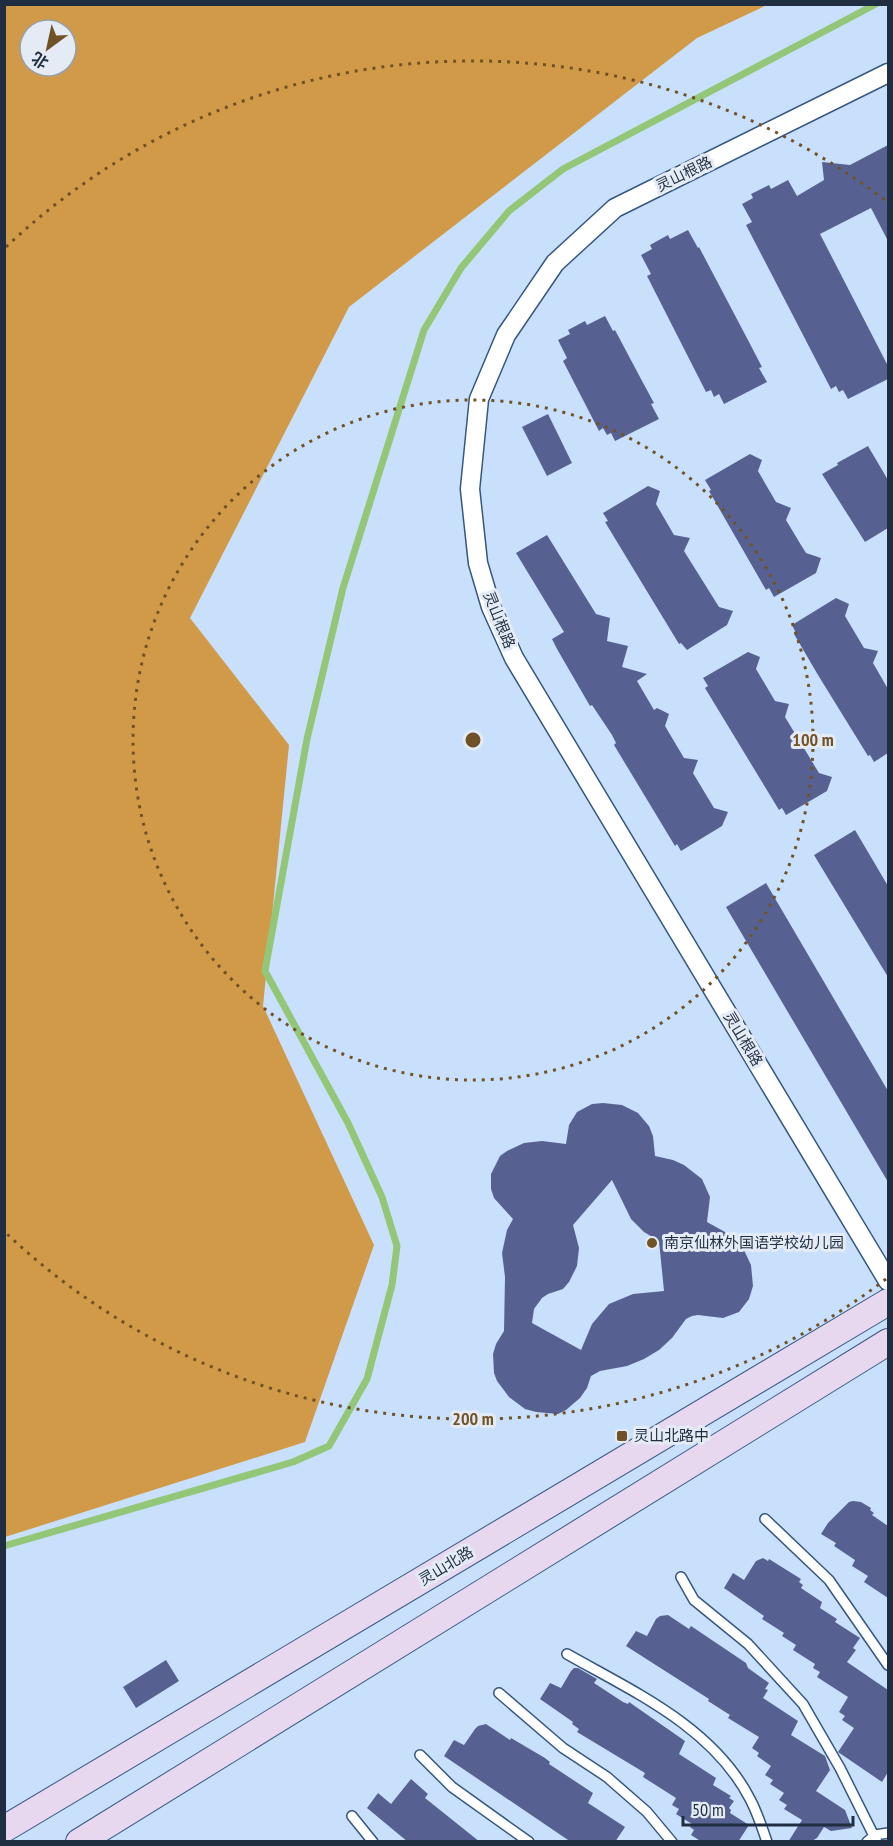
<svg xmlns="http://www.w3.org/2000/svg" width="893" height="1846" font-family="'PT Sans Narrow','Noto Sans SC',sans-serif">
<rect width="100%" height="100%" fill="#c9e0fd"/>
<path fill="#d19a48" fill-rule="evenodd" d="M 5,4 L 767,5 L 697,38 L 349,307 L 190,618 L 289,745 L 263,1006 L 374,1245 L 305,1442 L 5,1537 ZM 30,30 L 66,30 L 66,66 L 30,66 Z"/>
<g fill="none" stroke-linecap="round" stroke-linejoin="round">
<path stroke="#94c678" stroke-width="7" d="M 4,1546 L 293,1462 L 329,1446 L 367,1379 L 392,1285 L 397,1246 L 382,1197 L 348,1123 L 265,971 L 307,739 L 343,588 L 424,330 L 461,268 L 509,211 L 563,169 L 876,4"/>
</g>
<path fill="#576191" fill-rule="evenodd" d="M 888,145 L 888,241 L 871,208 L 820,234 L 888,366 L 888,379 L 848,399 L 843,390 L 839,392 L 836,386 L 831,389 L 746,225 L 752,222 L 742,204 L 753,198 L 751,194 L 769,185 L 771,189 L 788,180 L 797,196 L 824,180 L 822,162 L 850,165 Z
M 688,230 L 698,248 L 699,247 L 749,342 L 762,367 L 759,368 L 767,382 L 724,404 L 719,394 L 714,397 L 711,390 L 706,392 L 647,276 L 651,274 L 641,255 L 652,249 L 650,245 L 668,235 L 670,239 Z
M 605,316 L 613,331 L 615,330 L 641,379 L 654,403 L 651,404 L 659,419 L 615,441 L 611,433 L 607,435 L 603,428 L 599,431 L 563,361 L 567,358 L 558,340 L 570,334 L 568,330 L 585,321 L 587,325 Z
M 548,414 L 572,463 L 547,476 L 522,427 Z
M 868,446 L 888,480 L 888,528 L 865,542 L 822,474 L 838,465 L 837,463 Z
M 750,454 L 762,460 L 758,471 L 776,502 L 791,508 L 786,520 L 801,545 L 806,553 L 821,558 L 816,573 L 774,597 L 769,588 L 766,590 L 709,491 L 711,490 L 705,480 Z
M 648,486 L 660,491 L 656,504 L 674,535 L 690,538 L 684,551 L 719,607 L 733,611 L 727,625 L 687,650 L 681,643 L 679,644 L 648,593 L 605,522 L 608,521 L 603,513 Z
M 547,535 L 596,614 L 610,618 L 607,641 L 628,646 L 622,667 L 647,674 L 637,681 L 654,710 L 657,708 L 669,714 L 665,726 L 684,758 L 698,760 L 693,773 L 714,808 L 728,812 L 722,826 L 681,851 L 677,844 L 675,846 L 614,745 L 616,743 L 612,735 L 592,705 L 590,706 L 557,649 L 552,639 L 564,632 L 516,553 Z
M 836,598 L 849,604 L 845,616 L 864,648 L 878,651 L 873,663 L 888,689 L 888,753 L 874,762 L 870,755 L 868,756 L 818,675 L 794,634 L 796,633 L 792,625 Z
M 748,652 L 760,657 L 756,669 L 775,701 L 789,704 L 785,717 L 819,773 L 832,777 L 827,791 L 786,815 L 782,808 L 779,810 L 705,688 L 708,686 L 703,678 Z
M 855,830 L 888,886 L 888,977 L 814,855 Z
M 766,883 L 888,1091 L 888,1182 L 726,907 Z
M 603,1103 L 622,1105 L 638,1113 L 649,1126 L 653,1136 L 655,1156 L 673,1160 L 684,1165 L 702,1179 L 710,1197 L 707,1222 L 725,1232 L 743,1248 L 751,1265 L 753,1286 L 749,1299 L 739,1312 L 723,1318 L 698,1315 L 692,1316 L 686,1319 L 672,1338 L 659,1350 L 644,1359 L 627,1366 L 600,1371 L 591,1376 L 587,1388 L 580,1398 L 566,1410 L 558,1414 L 536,1412 L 525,1409 L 509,1397 L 497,1381 L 494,1373 L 493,1354 L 496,1344 L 504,1331 L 505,1277 L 502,1253 L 507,1230 L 513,1219 L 494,1198 L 491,1189 L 491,1174 L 500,1156 L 507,1151 L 524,1143 L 542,1141 L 566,1144 L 569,1125 L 577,1112 L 592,1104 ZM 612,1180 L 631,1219 L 644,1232 L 659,1241 L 664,1291 L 633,1294 L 609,1304 L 592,1324 L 581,1350 L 532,1323 L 534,1309 L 542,1298 L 548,1294 L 563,1289 L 569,1282 L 577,1266 L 579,1248 L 573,1225 Z
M 853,1501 L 861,1502 L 871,1508 L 870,1510 L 874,1513 L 872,1515 L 888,1526 L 888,1598 L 864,1582 L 868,1576 L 852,1566 L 855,1560 L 834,1546 L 836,1543 L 821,1534 L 828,1523 L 849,1502 Z
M 763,1558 L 768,1561 L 769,1559 L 801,1579 L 799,1582 L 803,1585 L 801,1588 L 822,1602 L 820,1608 L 837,1619 L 835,1622 L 860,1638 L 853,1648 L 856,1650 L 847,1662 L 888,1690 L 888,1772 L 882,1782 L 838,1752 L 854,1728 L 842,1720 L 845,1716 L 839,1712 L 848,1697 L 817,1677 L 820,1672 L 813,1668 L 815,1664 L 793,1650 L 796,1645 L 782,1636 L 784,1633 L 762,1619 L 764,1616 L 724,1588 L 733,1573 L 744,1580 L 756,1561 Z
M 668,1615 L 689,1629 L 691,1626 L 746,1663 L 748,1668 L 769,1683 L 765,1689 L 768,1690 L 763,1698 L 798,1721 L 791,1735 L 825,1756 L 830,1770 L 816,1791 L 845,1810 L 852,1828 L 831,1831 L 824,1827 L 817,1838 L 810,1842 L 788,1842 L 802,1820 L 784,1809 L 787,1805 L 779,1800 L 784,1793 L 770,1784 L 773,1780 L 765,1775 L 771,1766 L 757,1756 L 759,1753 L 752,1748 L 759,1737 L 728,1718 L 730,1715 L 708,1701 L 709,1699 L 626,1646 L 636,1631 L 647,1636 L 656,1619 L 660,1616 Z
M 166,1660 L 179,1681 L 136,1708 L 123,1687 Z
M 574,1668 L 578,1668 L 597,1679 L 594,1683 L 623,1702 L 628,1704 L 629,1702 L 685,1741 L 679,1754 L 716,1778 L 713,1785 L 731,1796 L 729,1798 L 734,1801 L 729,1808 L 731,1810 L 730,1813 L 749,1825 L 738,1842 L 702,1842 L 691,1835 L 694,1830 L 690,1827 L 692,1824 L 676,1814 L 679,1809 L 672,1805 L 676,1798 L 643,1777 L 645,1773 L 577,1732 L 579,1729 L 572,1724 L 573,1722 L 540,1699 L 550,1683 L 561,1688 L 571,1671 Z
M 486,1724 L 510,1740 L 511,1738 L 545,1758 L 550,1762 L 549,1764 L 593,1793 L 588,1803 L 625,1827 L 615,1842 L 571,1842 L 444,1756 L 454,1740 L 464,1745 L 475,1729 L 478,1726 Z
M 411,1779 L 428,1794 L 425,1798 L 480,1842 L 408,1842 L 367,1808 L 378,1793 L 391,1804 Z"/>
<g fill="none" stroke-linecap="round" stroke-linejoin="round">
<g stroke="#365780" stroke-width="12">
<path id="lane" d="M 765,1519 L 829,1580 L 888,1665
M 681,1577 L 694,1600 L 748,1644 L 803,1704 L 840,1768 L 877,1842
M 567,1654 C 634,1692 713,1727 750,1799 C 757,1812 762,1827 767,1842
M 499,1693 L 563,1748 L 607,1777 L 647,1812 L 672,1842
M 420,1755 L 452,1787 L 529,1842
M 352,1816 L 373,1842
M 867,1842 L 875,1835 L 888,1833"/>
</g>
<g stroke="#365780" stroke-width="21">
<path id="street" d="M 888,73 L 615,208 L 555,263 L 506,335 L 479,399 L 470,489 L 478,563 L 491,607 L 514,658 L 888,1281"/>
</g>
<g stroke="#365780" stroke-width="28">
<path id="secondary" d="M 4,1829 L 888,1302
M 79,1842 L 888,1342"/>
</g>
<use href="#lane" stroke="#fff" stroke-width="9"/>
<use href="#street" stroke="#fff" stroke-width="18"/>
<use href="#secondary" stroke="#e7d7ef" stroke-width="26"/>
</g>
<g fill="none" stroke="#705226" stroke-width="3" stroke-dasharray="3 6">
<circle cx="473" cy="740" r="340"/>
<path d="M886 1279A679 679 0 0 1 6 1233M6 247A679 679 0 0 1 886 201"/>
</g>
<g fill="#705226" stroke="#e4ebf5" stroke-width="2">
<circle cx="652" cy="1243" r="6"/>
<rect x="616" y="1430" width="12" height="12" rx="3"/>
</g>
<g text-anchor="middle" stroke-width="6" stroke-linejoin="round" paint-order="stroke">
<g font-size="15" fill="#1f2e40" stroke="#e4ebf5">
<text transform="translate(684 174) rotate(-26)" y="5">灵山根路</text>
<text transform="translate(499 620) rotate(68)" y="5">灵山根路</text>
<text transform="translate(743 1039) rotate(59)" y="5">灵山根路</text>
<text transform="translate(446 1566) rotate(-31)" y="5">灵山北路</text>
</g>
<g font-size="15" fill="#1f2e40" stroke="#e4ebf5" text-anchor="start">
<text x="664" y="1248">南京仙林外国语学校幼儿园</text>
<text x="634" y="1441">灵山北路中</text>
</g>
</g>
<circle cx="473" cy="740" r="9" fill="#705226" stroke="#e4ebf5" stroke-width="3"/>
<g font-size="18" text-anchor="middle" font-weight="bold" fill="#705226" stroke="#e4ebf5" stroke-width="6" stroke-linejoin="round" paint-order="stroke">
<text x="813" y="746">100 m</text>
<text x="473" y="1425">200 m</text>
</g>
<rect width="893" height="1846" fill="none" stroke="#1f2e40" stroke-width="12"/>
<g transform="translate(48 48) rotate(213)"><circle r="28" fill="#e4ebf5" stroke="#959fad" stroke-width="1.5"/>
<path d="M0-4.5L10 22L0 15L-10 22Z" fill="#705226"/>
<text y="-9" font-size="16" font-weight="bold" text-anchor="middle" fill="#1f2e40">北</text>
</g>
<path d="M683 1816v9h170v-9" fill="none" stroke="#1f2e40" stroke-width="3"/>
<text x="692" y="1816" font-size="18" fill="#1f2e40" stroke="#e4ebf5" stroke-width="4.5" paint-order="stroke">50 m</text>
</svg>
